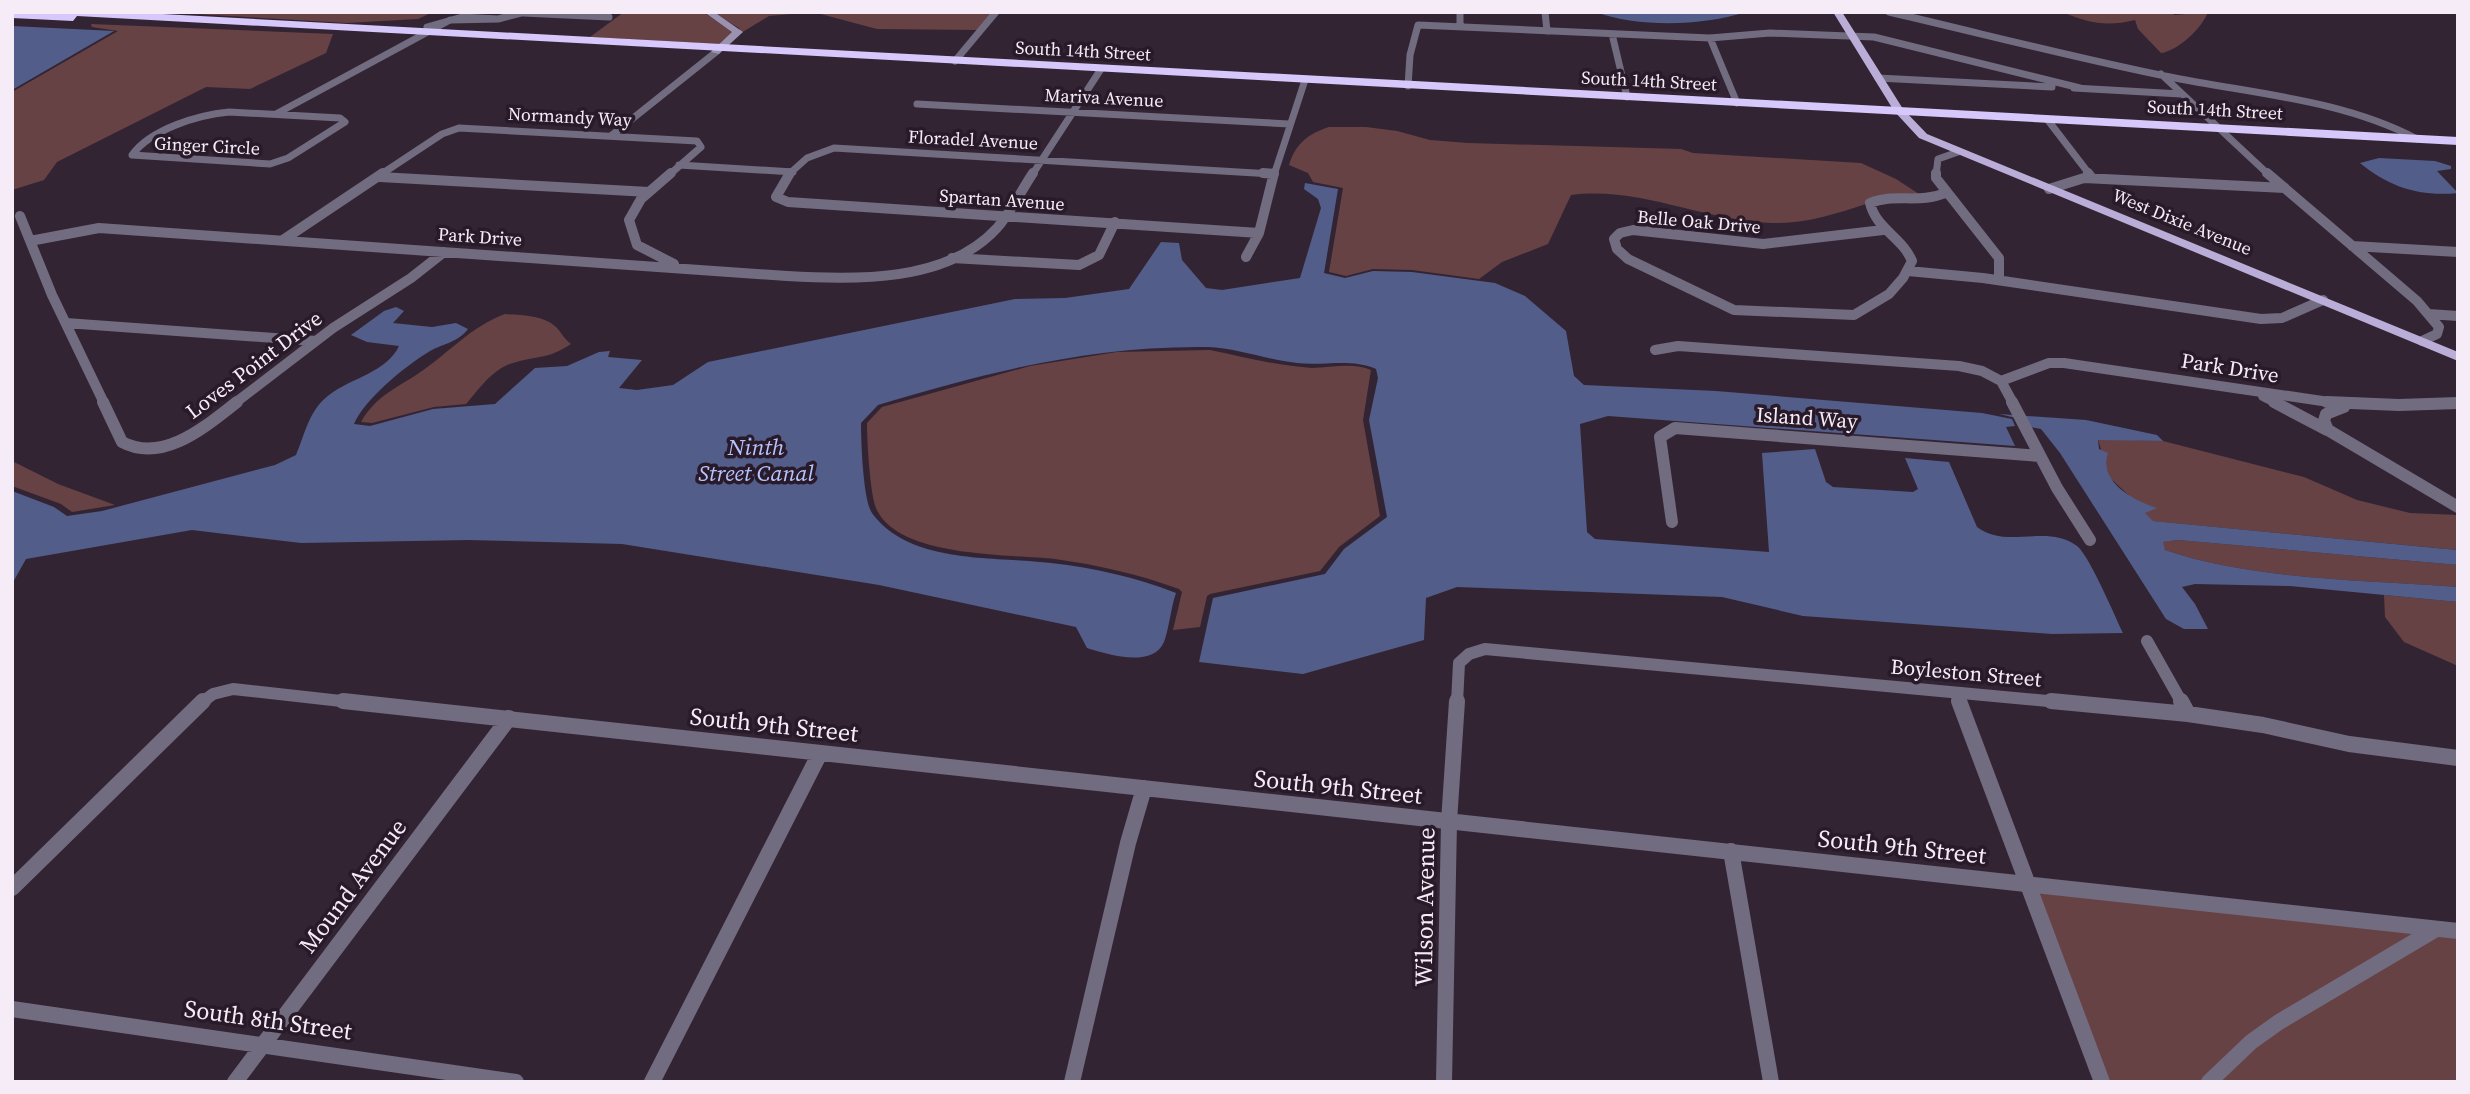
<svg xmlns="http://www.w3.org/2000/svg" width="2470" height="1094" font-family="'Source Serif 4',serif">
<rect width="100%" height="100%" fill="#332434"/>
<path fill="#674245" d="M 161,12 L 433,12 L 418,19 L 347,23 Z
M 624,12 L 703,12 L 733,32 L 721,44 L 590,37 Z
M 712,12 L 996,12 L 980,30 L 877,29 L 813,12 L 769,16 L 741,33 L 739,28 Z
M 2062,12 L 2169,12 L 2175,15 L 2208,12 C 2202,28 2178,51 2161,53 L 2138,29 L 2135,20 C 2107,27 2088,23 2062,12 Z
M 91,24 L 333,34 L 326,53 L 250,89 L 206,87 L 57,162 L 44,180 L 12,190 L 12,92 L 118,31 L 92,27 Z
M 1329,127 L 1366,127 L 1397,131 L 1430,140 L 1468,143 L 1681,149 L 1693,153 L 1861,163 L 1896,179 L 1919,194 C 1901,198 1882,199 1866,204 C 1835,214 1805,224 1772,223 C 1703,221 1640,186 1571,195 L 1548,244 L 1502,262 L 1479,279 L 1412,270 L 1373,269 L 1346,276 L 1329,272 L 1343,188 L 1313,182 L 1308,173 L 1289,165 C 1296,143 1308,134 1329,127 Z
M 505,314 C 520,315 544,315 556,327 C 562,333 564,339 571,344 C 547,360 538,355 513,363 C 493,368 479,389 466,404 L 434,407 L 372,423 L 361,422 C 376,396 395,389 419,373 C 449,353 470,327 505,314 Z
M 1210,350 C 1244,357 1278,366 1312,368 C 1331,368 1353,362 1371,370 L 1363,420 L 1380,516 L 1339,547 L 1320,571 L 1210,594 L 1207,596 L 1200,627 L 1173,630 L 1182,592 L 1179,589 C 1138,574 1098,565 1055,559 C 1010,554 897,558 876,508 C 870,493 867,441 867,423 L 882,407 L 1030,366 L 1117,352 Z
M 2098,439 L 2163,441 L 2304,477 L 2357,500 L 2410,513 L 2458,515 L 2458,550 L 2152,521 L 2144,513 L 2155,508 L 2135,501 L 2109,477 Z
M 12,461 L 58,484 L 115,505 L 72,512 L 61,504 L 12,486 Z
M 2178,540 L 2458,565 L 2458,587 C 2366,580 2252,580 2165,550 L 2162,542 Z
M 2384,595 L 2458,602 L 2458,666 L 2404,642 L 2385,617 Z
M 2029,890 L 2458,931 L 2458,1082 L 2105,1082 Z"/>
<path fill="#535d89" d="M 1596,12 L 1746,12 C 1703,26 1638,28 1596,12 Z
M 12,26 L 114,31 L 12,90 Z
M 2379,158 L 2435,161 L 2451,166 L 2451,169 L 2437,171 L 2458,193 C 2420,197 2389,187 2360,163 Z
M 1305,183 L 1338,189 L 1324,273 L 1345,278 L 1373,271 L 1412,272 L 1495,283 L 1525,296 L 1566,331 L 1574,376 L 1584,385 L 1716,391 L 1982,413 L 2012,419 L 2015,426 L 2006,427 L 2015,446 L 1608,416 L 1580,424 L 1587,532 L 1595,539 L 1769,552 L 1762,453 L 1815,449 L 1826,482 L 1833,487 L 1913,492 L 1918,489 L 1905,458 L 1949,462 L 1977,527 C 2007,550 2047,523 2077,546 C 2089,555 2115,616 2123,633 L 2052,634 L 1803,616 L 1722,597 L 1457,587 L 1426,598 L 1424,640 L 1303,674 L 1199,662 L 1213,598 L 1325,574 L 1344,549 L 1387,517 L 1369,420 L 1378,378 L 1376,369 C 1352,358 1323,366 1297,363 C 1268,360 1237,348 1208,347 C 1094,345 987,372 878,405 L 861,423 C 861,441 863,500 872,513 C 910,565 994,556 1051,563 C 1095,568 1135,577 1176,593 C 1171,607 1169,629 1164,642 C 1152,669 1107,654 1087,648 L 1076,627 L 879,585 L 622,544 L 469,540 L 301,543 L 192,530 L 26,559 L 12,584 L 12,491 L 54,507 L 67,516 L 102,511 L 275,465 L 296,455 C 305,434 309,410 329,395 C 351,378 387,372 399,346 L 367,342 L 351,335 L 384,311 L 396,307 L 404,311 L 393,323 L 432,327 L 456,323 L 468,329 C 456,344 442,343 427,353 C 404,367 364,400 354,424 L 370,426 L 433,409 L 495,404 L 535,368 L 567,366 L 599,352 L 610,351 L 608,357 L 642,360 L 619,388 L 637,390 L 673,385 L 708,362 L 1015,299 L 1065,298 L 1129,289 L 1161,242 L 1179,243 L 1182,260 L 1206,288 L 1222,290 L 1300,278 L 1321,208 L 1318,199 L 1304,189 Z
M 1999,414 L 2086,420 L 2157,435 L 2163,441 L 2098,440 L 2099,449 L 2108,453 C 2098,482 2134,501 2157,508 L 2145,513 L 2153,521 L 2457,550 L 2458,565 L 2178,540 L 2163,542 L 2165,550 C 2252,580 2366,580 2458,587 L 2458,602 L 2290,586 L 2195,584 L 2182,587 L 2195,604 L 2208,629 L 2184,629 L 2166,619 L 2060,453 L 2041,429 L 2020,425 L 2016,418 Z"/>
<g fill="none" stroke-linecap="round" stroke-linejoin="round">
<path stroke="#726c81" stroke-width="7" d="M 1460,12 L 1460,27
M 1545,12 L 1547,31
M 1889,12 C 1984,34 2079,59 2175,78 C 2256,94 2343,100 2417,139
M 523,13 L 609,17
M 498,19 L 525,12
M 1612,34 L 1627,97
M 1710,38 L 1737,103
M 955,61 L 996,12
M 2161,74 L 2269,175
M 1878,78 L 2052,87
M 1408,86 L 1410,55 L 1418,25 L 1710,38 L 1770,33 L 1874,37 L 2080,88
M 2074,88 L 2181,94
M 917,104 L 1289,124
M 229,112 L 340,118 L 345,122 L 288,158 L 270,164 L 132,155 C 151,129 198,115 229,112 Z
M 276,114 L 450,20 L 498,19 L 462,17 L 427,27 L 428,30
M 2047,119 L 2090,175
M 612,135 L 716,52
M 679,165 L 793,172
M 380,175 L 442,134 L 459,128 L 697,141 L 701,147 L 669,175
M 788,175 L 807,158 L 834,148 L 1274,174
M 1032,175 L 1101,69
M 1274,175 L 1305,80
M 1936,175 L 1938,159 L 1958,152"/>
<path stroke="#726c81" stroke-width="10" d="M 671,173 L 641,199 L 629,220 L 637,245 L 674,264
M 790,173 L 776,197 L 788,202 L 1259,233
M 1263,173 L 1274,174
M 1936,173 L 1936,178 L 1999,258 L 1999,280
M 2088,173 L 2092,178
M 2267,173 L 2417,301 L 2439,327 L 2437,334 L 2422,341
M 380,177 L 649,192
M 2049,189 L 2084,178 L 2285,188
M 20,216 L 52,295 L 104,403
M 1883,230 L 1763,244 L 1633,230 L 1620,233 L 1614,239 L 1617,249 L 1628,259 L 1734,310 L 1854,315 L 1889,294 L 1903,278 L 1912,261 C 1902,237 1876,229 1870,203 C 1894,193 1921,204 1945,193
M 283,240 L 383,173
M 30,241 L 99,228 L 787,276 C 854,280 947,283 997,228 C 1011,212 1021,191 1033,173
M 2352,246 L 2458,252
M 1246,257 L 1259,233 L 1274,173
M 952,258 L 1079,265 L 1099,255 L 1115,222
M 1908,271 L 1983,278 L 2261,319 L 2282,318 L 2323,300
M 2428,314 L 2458,316
M 66,323 L 316,341
M 1655,350 L 1678,346 L 1959,366 L 1982,371 L 2001,381
M 2001,381 L 2049,363 L 2064,363 L 2329,402 L 2363,403
M 2001,381 L 2013,403
M 2263,396 L 2277,403
M 235,403 L 333,328 L 411,278 L 444,252
M 2444,403 L 2458,403"/>
<path stroke="#726c81" stroke-width="12" d="M 103,402 L 122,442 C 163,464 206,426 237,402
M 2012,402 L 2057,488 L 2090,540
M 2274,402 L 2327,430
M 2327,402 L 2399,405 L 2458,403
M 2344,407 L 2326,414 L 2324,421 L 2328,430 L 2458,507
M 1672,522 L 1660,437 L 1675,428 L 2040,456
M 2147,641 L 2182,703
M 1956,693 L 1960,703
M 201,703 L 213,694 L 233,689 L 359,703
M 1457,703 L 1459,663 L 1469,654 L 1485,649 L 2069,703"/>
<path stroke="#726c81" stroke-width="16" d="M 343,701 L 2458,931
M 1959,701 L 2102,1082
M 2051,701 L 2188,714 L 2263,725 L 2349,744 L 2458,758
M 2181,701 L 2188,714
M 1731,851 L 1771,1082
M 12,888 L 203,701
M 12,1009 L 516,1082
M 235,1082 L 509,718
M 652,1082 L 820,753
M 1072,1082 L 1128,843 L 1144,788
M 1444,1082 L 1449,822 L 1457,701
M 2209,1082 L 2251,1042 L 2279,1022 L 2436,929"/>
<path fill="#9b92b2" fill-rule="evenodd" d="M 704,12 L 714,12 L 743,32 L 719,54 L 711,52 L 732,32 Z"/>
<path fill="#baaed8" fill-rule="evenodd" d="M 1833,12 L 1842,12 L 1903,109 L 1927,134 L 2458,352 L 2458,361 L 1919,138 L 1894,111 Z"/>
<path fill="#d7c8fb" fill-rule="evenodd" d="M 12,12 L 125,12 L 2458,137 L 2458,145 L 77,16 L 73,21 L 12,18 Z"/>
</g>
<g text-anchor="middle" stroke-width="7" stroke-linejoin="round" paint-order="stroke">
<g font-size="18" fill="#f6ecf7" stroke="#291a2a">
<text transform="translate(1083 51) rotate(3)" y="6">South 14th Street</text>
<text transform="translate(1649 81) rotate(3)" y="6">South 14th Street</text>
<text transform="translate(1104 98) rotate(3)" y="6">Mariva Avenue</text>
<text transform="translate(2215 110) rotate(3)" y="6">South 14th Street</text>
<text transform="translate(570 117) rotate(3)" y="6">Normandy Way</text>
<text transform="translate(973 140) rotate(3)" y="6">Floradel Avenue</text>
<text transform="translate(207 146) rotate(3)" y="6">Ginger Circle</text>
<text transform="translate(1002 200) rotate(4)" y="6">Spartan Avenue</text>
<text transform="translate(1699 222) rotate(5)" y="6">Belle Oak Drive</text>
<text transform="translate(2182 222) rotate(22)" y="6">West Dixie Avenue</text>
<text transform="translate(480 237) rotate(4)" y="6">Park Drive</text>
</g>
<g font-size="21" fill="#f6ecf7" stroke="#291a2a">
<text transform="translate(254 365) rotate(-37)" y="7">Loves Point Drive</text>
<text transform="translate(2230 368) rotate(9)" y="7">Park Drive</text>
<text transform="translate(1807 418) rotate(4)" y="7">Island Way</text>
<text transform="translate(1966 673) rotate(5)" y="7">Boyleston Street</text>
</g>
<g font-size="23" font-style="italic" fill="#b6c4fd" stroke="#291a2a">
<text x="756" y="455">Ninth<tspan x="756" dy="26">Street Canal</tspan></text>
</g>
<g font-size="24" fill="#f6ecf7" stroke="#291a2a">
<text transform="translate(774 725) rotate(6)" y="8">South 9th Street</text>
<text transform="translate(1338 787) rotate(6)" y="8">South 9th Street</text>
<text transform="translate(1902 847) rotate(6)" y="8">South 9th Street</text>
<text transform="translate(353 886) rotate(-53)" y="8">Mound Avenue</text>
<text transform="translate(1425 907) rotate(-89)" y="8">Wilson Avenue</text>
<text transform="translate(268 1020) rotate(8)" y="8">South 8th Street</text>
</g>
</g>
<rect width="2470" height="1094" fill="none" stroke="#f6ecf7" stroke-width="28"/>
</svg>
